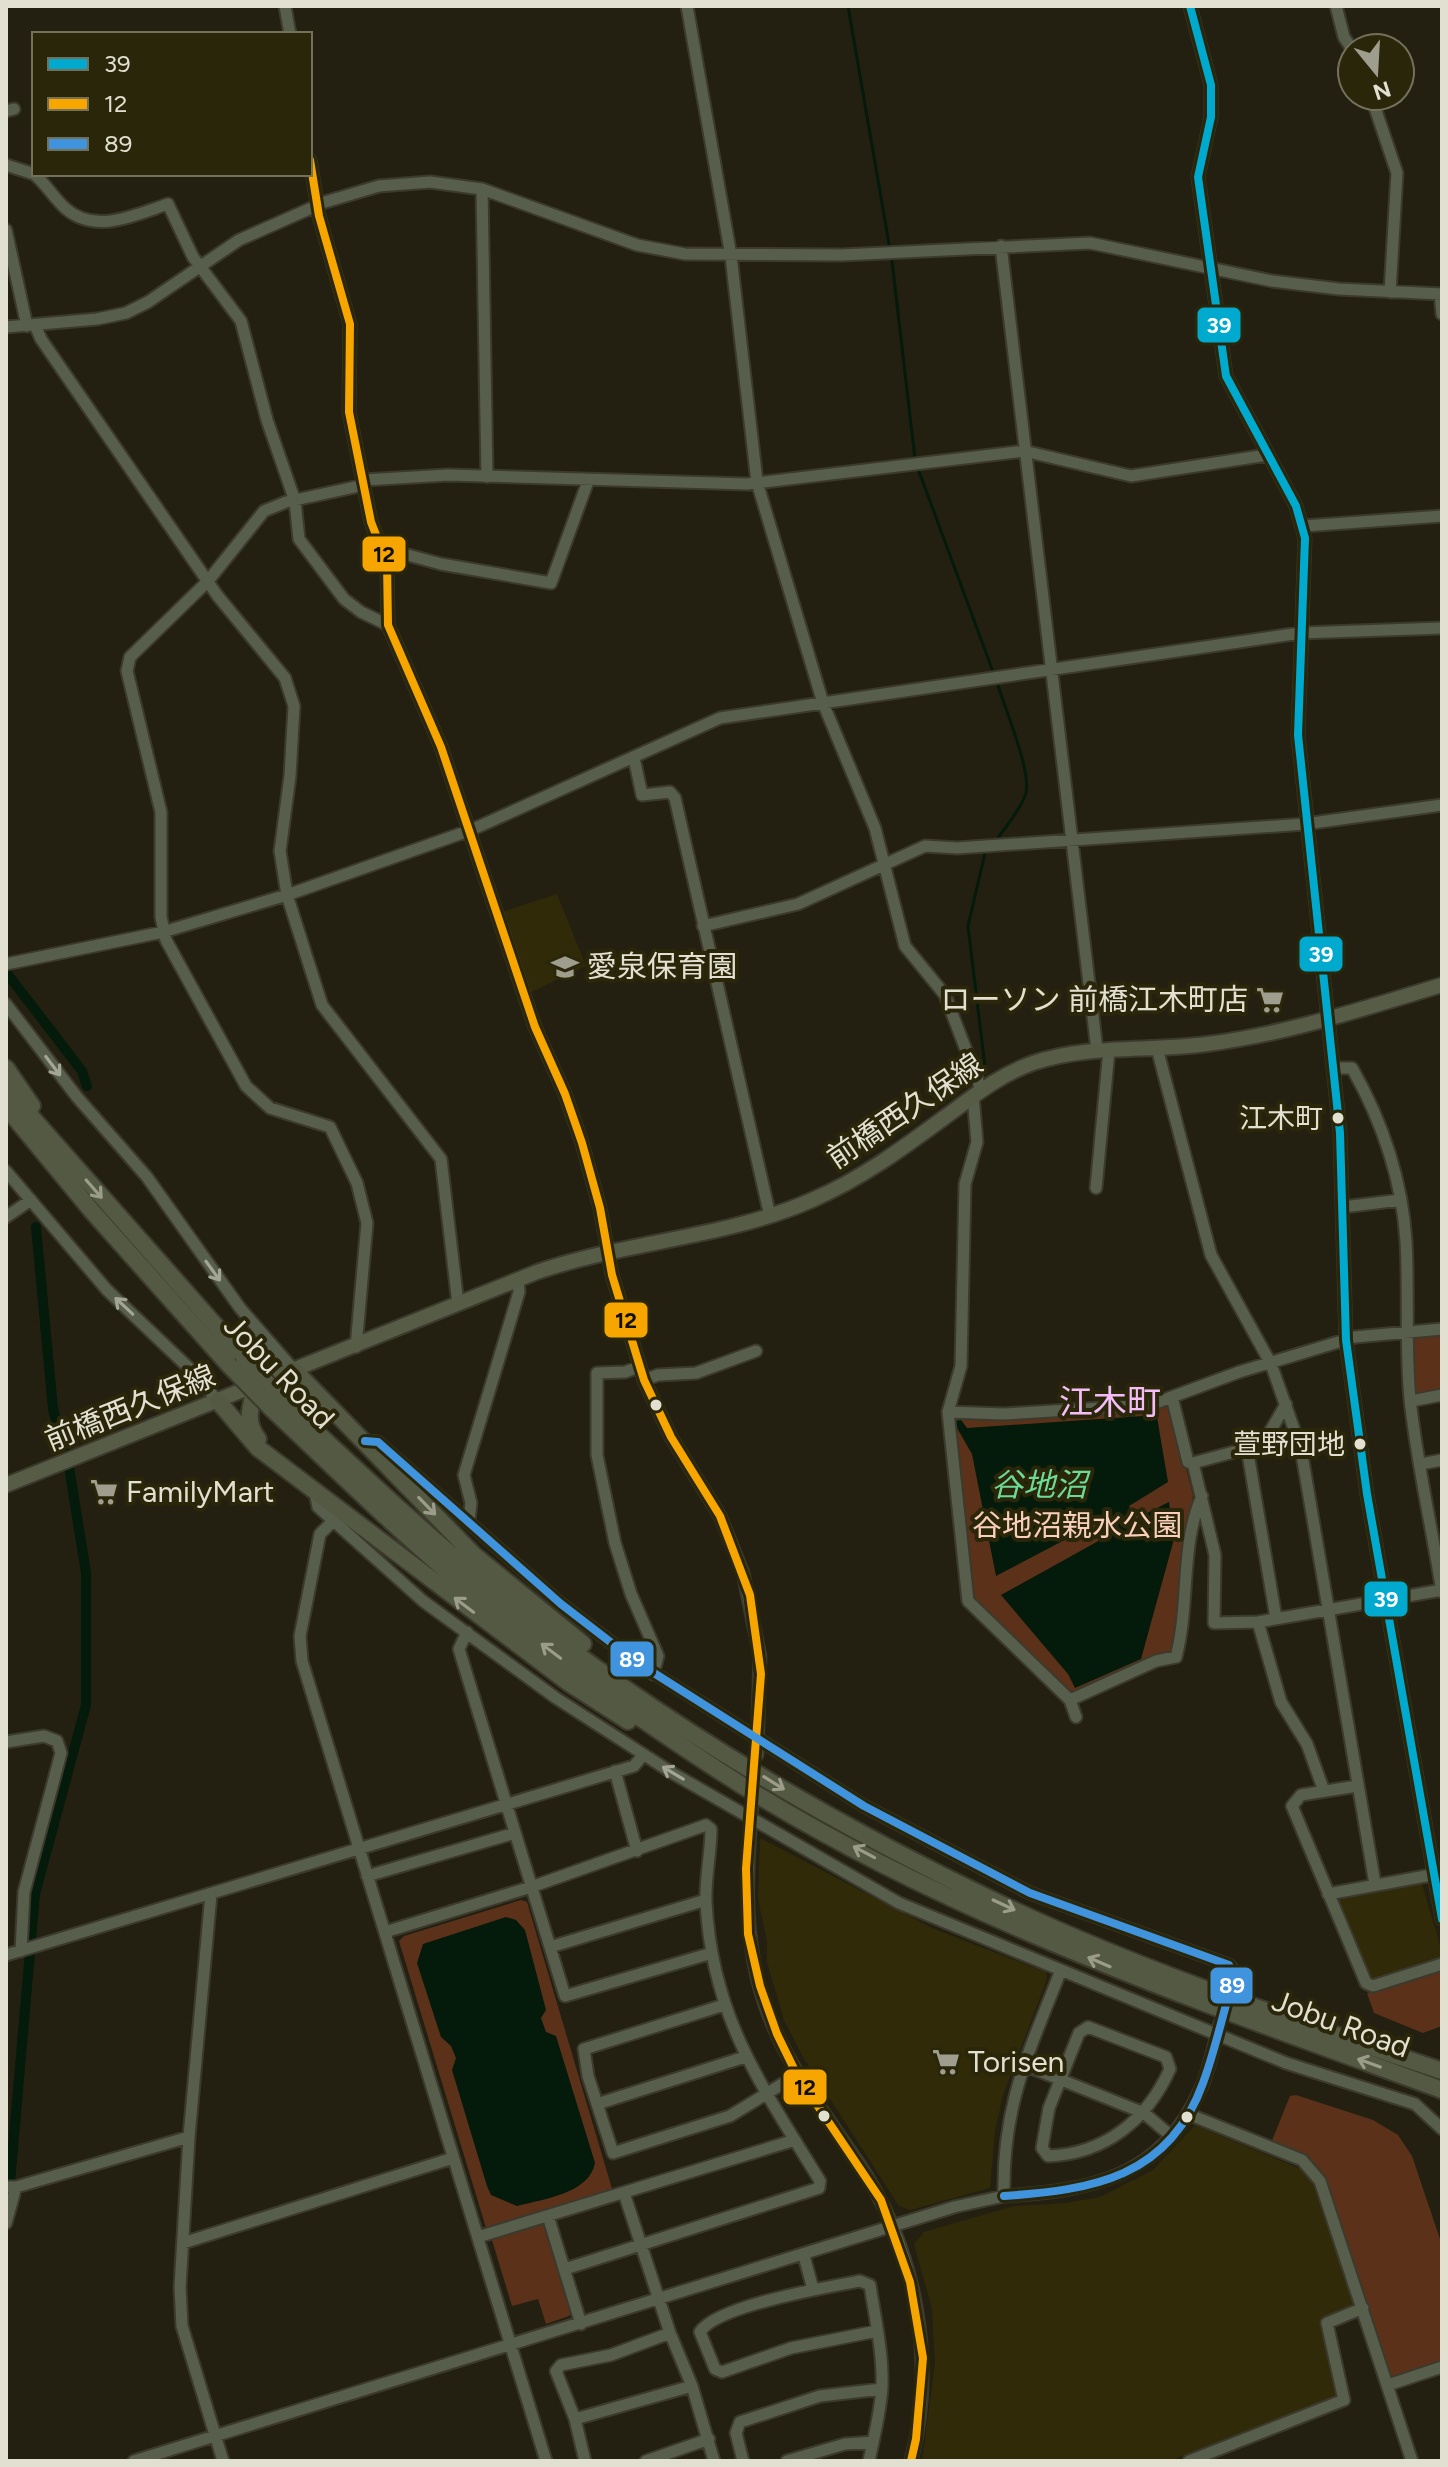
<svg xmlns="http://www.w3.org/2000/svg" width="1448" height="2467" font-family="Figtree,'Noto Sans JP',sans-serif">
<rect width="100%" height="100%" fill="#232011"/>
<path fill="#302a08" d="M 557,894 L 586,966 L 529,993 L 502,912 Z
M 760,1838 L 934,1929 L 1046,1972 L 1047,1979 L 1003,2095 L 995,2131 L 990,2188 L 910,2210 L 899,2206 L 803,2057 L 784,2020 L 767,1962 L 767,1941 L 758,1899 Z
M 1421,1881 L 1442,1951 L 1441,1959 L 1375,1981 L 1367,1978 L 1336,1901 L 1340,1894 Z
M 1195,2125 L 1301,2169 L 1310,2176 L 1355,2302 L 1351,2308 L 1325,2316 L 1320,2324 L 1339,2390 L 1338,2397 L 1169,2461 L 922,2461 L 935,2363 L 932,2309 L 914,2244 L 924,2232 L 1014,2206 L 1066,2203 L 1100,2197 L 1153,2170 Z"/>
<path fill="#5b311a" d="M 1413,1332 L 1442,1332 L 1442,1391 L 1421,1395 L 1413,1390 Z
M 1169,1404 L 1193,1495 L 1178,1632 L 1171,1653 L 1071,1693 L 976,1601 L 971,1588 L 952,1418 L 1050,1415 Z
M 521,1900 L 527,1902 L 613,2192 L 487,2231 L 399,1941 L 404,1936 Z
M 1442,1969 L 1442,2026 L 1423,2033 L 1374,2013 L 1367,1993 Z
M 1296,2095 L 1373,2120 L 1398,2135 L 1412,2156 L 1442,2245 L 1442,2363 L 1396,2379 L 1389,2375 L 1324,2177 L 1310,2160 L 1271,2143 L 1290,2096 Z
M 543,2222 L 548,2225 L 573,2310 L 569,2316 L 546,2324 L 538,2299 L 512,2306 L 492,2240 Z"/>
<path fill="#041a0b" d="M 1143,1416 L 1157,1417 L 1168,1482 L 1129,1506 L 1135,1519 L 1169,1502 L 1174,1539 L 1141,1659 L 1075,1688 L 1068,1674 L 1001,1595 L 1120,1529 L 1112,1515 L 996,1576 L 972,1454 L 953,1421 L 961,1420 L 967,1428 Z
M 506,1917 L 516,1920 L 525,1930 L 546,2010 L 541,2018 L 546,2032 L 556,2036 L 595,2163 C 589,2194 543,2199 517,2206 L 491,2195 L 487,2186 L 452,2070 L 456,2058 L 451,2046 L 441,2037 L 417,1963 L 423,1944 Z"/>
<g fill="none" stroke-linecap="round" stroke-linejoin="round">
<path stroke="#041a0b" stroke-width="3" d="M 848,6 L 889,244
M 892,261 L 915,459
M 917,466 L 992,669
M 997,682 C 1004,707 1034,776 1025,796 C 1019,811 1007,825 998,838
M 985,1067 L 968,926 L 985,853"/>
<path stroke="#041a0b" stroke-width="10" d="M 6,972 L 82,1071 L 87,1086
M 36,1227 L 53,1409 L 65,1452
M 9,2194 L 35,1894 L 86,1705 L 86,1573 L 69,1467"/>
<g stroke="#3c3a2d" stroke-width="15">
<path id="minor" d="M 285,6 L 290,34
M 687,6 L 731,256 L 757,482 L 823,703 L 875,828 L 905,946 L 945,995 L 981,1089
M 1190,6 L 1211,85 L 1211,117 L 1198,177 L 1226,376 L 1296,506 L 1305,538 L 1298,735 L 1340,1133 L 1346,1340 L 1367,1494 L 1442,1919
M 1336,6 L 1344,37 L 1352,49
M 1371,96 L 1397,173 L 1390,292
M 6,111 L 14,109
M 310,160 L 319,216 L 350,324 L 349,412 L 371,522 L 387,563 L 388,625 L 441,747 L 535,1027 L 565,1094 L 582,1143 L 600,1208 L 612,1275 L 644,1380 L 671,1437 L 720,1516 L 743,1573 L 760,1656 L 757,1755
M 6,165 L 34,174
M 34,174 C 46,184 53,197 65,208 C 95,235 135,215 168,204 L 193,257 L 241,321 L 267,420 L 295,501 L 299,539 L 344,599 L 361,612 L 388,625
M 482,189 L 487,477
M 6,230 L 27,326
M 1001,246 L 1097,1050
M 1440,294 L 1442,314
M 35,325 L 41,339 L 217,595 L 285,678 L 294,706 L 290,776 L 280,851 L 287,895 L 322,1005 L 441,1159 L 458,1304
M 6,327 L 97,319 L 126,313 L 148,302 L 239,240 L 325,202 L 379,186 L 430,182 L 482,189 L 637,245 L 685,254 L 842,255 L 1090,243 L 1272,281 L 1339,289 L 1442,294
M 364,480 L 448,475 L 747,484 L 1024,451 L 1131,476 L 1267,455
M 1304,526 L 1442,516
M 385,554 L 404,554 L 441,564 L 551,583 L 588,481
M 634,758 L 642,795 L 670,792 L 675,798 L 770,1216
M 703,926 L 798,904 L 925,846 L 957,848 L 1305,824 L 1442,805
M 6,964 L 163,932 L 287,895 L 471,830 L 720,718 L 1300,633 L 1442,628
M 6,1004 L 77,1097 L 147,1177 L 240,1308 L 294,1370
M 1157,1048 L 1211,1255 L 1271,1364 L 1301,1449 L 1375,1884
M 1333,1068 L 1352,1068 C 1382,1121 1402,1180 1406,1241 C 1409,1294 1405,1346 1410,1399 C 1417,1464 1432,1528 1442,1592
M 973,1096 L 977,1142 L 965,1184 L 961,1366 L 948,1412 L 968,1601 L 1070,1700 L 1076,1717
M 6,1171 L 107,1290 L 190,1369 L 218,1401
M 1096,1188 L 1109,1050
M 1343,1207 L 1400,1200
M 6,1217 L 31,1200
M 256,1332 L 264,1352 L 258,1376
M 356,1347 L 367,1223 L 357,1183 L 330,1127 L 270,1108 L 246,1086 L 166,940 L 161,917 L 161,812 L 127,671 L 130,657 L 208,581 L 264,511 L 286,502 L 364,485
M 639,1367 L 625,1372 L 597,1373 L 597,1455 L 615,1543 L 631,1594 L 658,1656 L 653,1674
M 644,1380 L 658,1375 L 696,1373 L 756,1351
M 1172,1397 L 1188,1462 L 1193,1463 L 1215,1555 L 1214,1623 L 1258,1622 L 1442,1590
M 1411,1401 L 1442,1395
M 948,1412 L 1004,1414 L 1150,1405 L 1239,1372 L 1355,1337 L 1442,1329
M 365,1441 L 378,1442 L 561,1604 L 635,1661 L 864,1806 L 1030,1893 L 1229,1965 L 1233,1970 L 1232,1983
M 1247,1448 L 1276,1618
M 1193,1463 L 1263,1444 L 1286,1404
M 1421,1464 L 1442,1460
M 315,1492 L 318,1507 L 423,1601 L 556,1698 L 674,1774 L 899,1903 L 1286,2063 L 1415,2104 L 1442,2129
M 469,1520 L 471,1503 L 464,1475 L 519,1292 L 518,1279
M 333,1521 L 320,1534 L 300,1636 L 302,1661 L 546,2461
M 1258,1622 L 1281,1702 L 1307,1744 L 1324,1791
M 467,1632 L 459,1649 L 565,1996 L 712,1953
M 1070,1700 L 1156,1661 L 1176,1657 C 1190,1605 1180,1545 1202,1496
M 6,1742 L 44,1736 L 57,1741 L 61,1753 L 24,1892 L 21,1951
M 615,1771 L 637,1851
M 1357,1786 L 1301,1795 L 1292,1806 L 1366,1983 L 1373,1986 L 1442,1964
M 752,1803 C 746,1875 742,1944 768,2013 C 789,2069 826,2115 859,2164 C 916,2249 937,2362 911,2461
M 367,1876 L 515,1833
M 211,1894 L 189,2137 L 180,2287 L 182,2326 L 223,2461
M 1328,1894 L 1442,1873
M 385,1932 L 531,1887 L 706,1825 L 711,1829 C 711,1853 705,1878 706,1902 C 712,2018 762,2086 820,2181 L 819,2188 L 565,2269
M 550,1947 L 706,1900
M 6,1955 L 634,1766 L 643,1755
M 724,2005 L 584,2049 L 588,2076 L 613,2153 L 730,2116 L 797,2075
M 1088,2027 L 1166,2057 L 1170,2069 C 1147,2120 1105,2154 1048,2156 L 1042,2148 L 1049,2108 L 1079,2033 Z
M 1024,2065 L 1144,2113 L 1171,2136
M 597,2104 L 745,2057
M 1188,2114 L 1302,2160 L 1320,2181 L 1412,2461
M 6,2187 L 16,2187 L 189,2137
M 624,2193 L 670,2333 L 692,2386 L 714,2461
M 1004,2196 C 1093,2190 1161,2178 1201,2088 C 1210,2068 1214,2044 1220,2023
M 548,2216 L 581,2324
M 6,2223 L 16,2187
M 478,2237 L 795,2140
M 183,2243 L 453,2158
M 804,2256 L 813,2289
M 1388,2385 L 1442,2367
M 575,2419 L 692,2386
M 134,2461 L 954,2207 L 1004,2196 C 1002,2105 1029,2052 1061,1970
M 585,2461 L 575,2419 L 556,2371 L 561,2365 L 611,2355 L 670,2333
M 646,2461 L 709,2439
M 743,2461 L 736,2433 L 740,2422 L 820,2396 L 882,2389
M 787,2461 L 845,2444 L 873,2442
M 869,2461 C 874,2437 881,2410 882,2386 C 883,2352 875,2318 870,2285 L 860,2281 C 827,2287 716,2306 700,2332 L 715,2369 L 722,2372 L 791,2348 L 877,2331
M 1189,2461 L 1344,2400 L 1327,2323 L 1363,2308"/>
</g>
<g stroke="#3c3a2d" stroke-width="18">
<path id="major" d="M 6,1485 L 537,1272 C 627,1241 726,1238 812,1200 C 861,1179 903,1148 945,1117 C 974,1096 999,1075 1033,1063 C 1089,1044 1149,1052 1207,1044 C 1287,1034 1365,1008 1442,985"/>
</g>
<g stroke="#3c3a2d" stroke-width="20">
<path id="highway" d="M 6,1068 L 32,1106
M 6,1088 L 244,1358
M 6,1107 L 91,1210 L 229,1365
M 294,1370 L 474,1555 L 583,1644
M 256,1385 C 251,1406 244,1421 258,1439
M 218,1401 L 258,1448 L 569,1683 L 628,1721
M 287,1405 C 350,1463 412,1523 478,1577 C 637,1709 819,1818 1005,1906 C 1146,1973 1295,2021 1442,2071
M 273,1410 C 336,1469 398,1531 465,1586 C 544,1651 629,1712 715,1768 C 934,1912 1198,2001 1442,2090"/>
</g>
<use href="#minor" stroke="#585e4c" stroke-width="11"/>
<use href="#major" stroke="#575c47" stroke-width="14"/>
<use href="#highway" stroke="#545943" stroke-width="16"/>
<g stroke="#3c3a2d" stroke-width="20" stroke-linecap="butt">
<path id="highway-bridge" d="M 244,1358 L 287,1405
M 229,1365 L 273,1410"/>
</g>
<use href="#highway-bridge" stroke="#545943" stroke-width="16"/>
<g stroke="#2a260a" stroke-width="14">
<path id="bus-1" d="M 1190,6 L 1211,85 L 1211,117 L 1198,177 L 1226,376 L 1296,506 L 1305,538 L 1298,735 L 1340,1133 L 1346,1340 L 1367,1494 L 1442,1919"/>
</g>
<g stroke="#2a260a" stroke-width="14">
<path id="bus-2" d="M 310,160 L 319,216 L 350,324 L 349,412 L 371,522 L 387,563 L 388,625 L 441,747 L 535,1027 L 565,1094 L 582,1143 L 600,1208 L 612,1275 L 644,1380 L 671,1437 L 720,1516 L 750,1595 L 761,1674 L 746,1869 L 748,1934 L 760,1986 L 777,2034 L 797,2075 L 881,2200 L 910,2282 L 923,2358 L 916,2439 L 911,2461"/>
</g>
<g stroke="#2a260a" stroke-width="14">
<path id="bus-3" d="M 365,1441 L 378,1442 L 561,1604 L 635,1661 L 864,1806 L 1030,1893 L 1229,1965 L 1234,1977 C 1223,2012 1216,2048 1203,2083 C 1169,2178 1092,2190 1004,2196"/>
</g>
<use href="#bus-1" stroke="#00a9ce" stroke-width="8"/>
<use href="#bus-2" stroke="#f7a600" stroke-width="8"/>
<use href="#bus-3" stroke="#4094de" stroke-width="8"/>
</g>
<defs><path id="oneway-shaft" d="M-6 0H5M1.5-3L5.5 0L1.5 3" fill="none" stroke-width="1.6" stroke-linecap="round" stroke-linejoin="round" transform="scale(2)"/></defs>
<g stroke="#a4a695">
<use href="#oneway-shaft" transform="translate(53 1066) rotate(53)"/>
<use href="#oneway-shaft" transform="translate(213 1271) rotate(54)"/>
<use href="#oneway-shaft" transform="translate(124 1306) rotate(-137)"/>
<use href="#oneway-shaft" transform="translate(673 1773) rotate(-149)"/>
</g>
<g stroke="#9b9c8a">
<use href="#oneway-shaft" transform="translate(94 1189) rotate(49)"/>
<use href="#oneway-shaft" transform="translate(427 1506) rotate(46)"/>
<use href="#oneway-shaft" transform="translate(464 1605) rotate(-143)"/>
<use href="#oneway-shaft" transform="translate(551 1651) rotate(-143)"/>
<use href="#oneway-shaft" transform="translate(774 1783) rotate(32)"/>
<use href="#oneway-shaft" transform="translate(864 1852) rotate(-152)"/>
<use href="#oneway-shaft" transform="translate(1004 1905) rotate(25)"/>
<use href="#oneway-shaft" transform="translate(1099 1962) rotate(-157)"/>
<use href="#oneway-shaft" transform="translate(1369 2063) rotate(-160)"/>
</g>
<defs>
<g id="school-bare" transform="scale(2.16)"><path d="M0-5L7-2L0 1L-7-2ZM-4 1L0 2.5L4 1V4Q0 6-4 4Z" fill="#9f9d8d" stroke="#2a260a" stroke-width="2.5" paint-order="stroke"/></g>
<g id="supermarket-bare" transform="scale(2.16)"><path d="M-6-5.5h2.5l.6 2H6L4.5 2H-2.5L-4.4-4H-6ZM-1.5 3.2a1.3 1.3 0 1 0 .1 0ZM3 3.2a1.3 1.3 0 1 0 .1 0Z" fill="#9f9d8d" stroke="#2a260a" stroke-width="2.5" paint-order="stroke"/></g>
</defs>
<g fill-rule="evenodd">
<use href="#school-bare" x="565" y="967"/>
<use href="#supermarket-bare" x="1270" y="1000"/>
<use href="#supermarket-bare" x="104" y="1492"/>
<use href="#supermarket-bare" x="946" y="2062"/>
</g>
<g fill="#e2e0d0" stroke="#2a260a" stroke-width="3">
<circle cx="1338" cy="1118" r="7"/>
<circle cx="656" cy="1405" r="7"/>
<circle cx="1360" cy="1444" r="7"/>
<circle cx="824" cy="2116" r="7"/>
<circle cx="1187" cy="2117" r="7"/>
</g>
<g text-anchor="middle" stroke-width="8" stroke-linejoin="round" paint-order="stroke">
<g font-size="28" fill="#e2e0d0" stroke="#2a260a" text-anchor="end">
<text x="1323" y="1128">江木町</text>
<text x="1345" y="1454">萱野団地</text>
</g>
<g font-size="30" fill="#e2e0d0" stroke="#2a260a" text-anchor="start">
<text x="587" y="977">愛泉保育園</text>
<text x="1248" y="1010" text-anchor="end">ローソン 前橋江木町店</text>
<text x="126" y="1502">FamilyMart</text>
<text x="968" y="2072">Torisen</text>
</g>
<g font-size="30" fill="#e2e0d0" stroke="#2a260a">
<text transform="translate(905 1111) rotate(-34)" y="10">前橋西久保線</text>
<text transform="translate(279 1372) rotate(46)" y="10">Jobu Road</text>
<text transform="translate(130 1408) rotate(-22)" y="10">前橋西久保線</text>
<text transform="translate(1341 2024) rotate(20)" y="10">Jobu Road</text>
</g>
<g font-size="30" fill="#f9ceba" stroke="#2a260a">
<text x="1077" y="1536">谷地沼親水公園</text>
</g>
<g font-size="32" font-style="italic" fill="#6cda97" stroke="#2a260a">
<text x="1039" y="1496">谷地沼</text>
</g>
<g font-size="34" fill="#f4bdf8" stroke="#2a260a">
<text x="1110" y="1414">江木町</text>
</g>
</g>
<g stroke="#2a260a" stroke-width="3">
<rect x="1196" y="306" width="46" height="38" rx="8" fill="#00a9ce"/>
<rect x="361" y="535" width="46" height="38" rx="8" fill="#f7a600"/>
<rect x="1298" y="935" width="46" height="38" rx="8" fill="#00a9ce"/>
<rect x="603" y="1301" width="46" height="38" rx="8" fill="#f7a600"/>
<rect x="1363" y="1580" width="46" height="38" rx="8" fill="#00a9ce"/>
<rect x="609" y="1640" width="46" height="38" rx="8" fill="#4094de"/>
<rect x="1209" y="1966" width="45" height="39" rx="8" fill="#4094de"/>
<rect x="782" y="2068" width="46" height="38" rx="8" fill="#f7a600"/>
</g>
<g font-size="22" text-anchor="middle" font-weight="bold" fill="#fff">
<text x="1219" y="333">39</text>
<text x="1321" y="962">39</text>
<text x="1386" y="1607">39</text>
<text x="632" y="1667">89</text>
<text x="1232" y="1993">89</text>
</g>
<g font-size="22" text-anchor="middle" font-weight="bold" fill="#111">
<text x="384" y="562">12</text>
<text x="626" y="1328">12</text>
<text x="805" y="2095">12</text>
</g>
<rect width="1448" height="2467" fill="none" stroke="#e2e0d0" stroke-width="16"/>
<rect x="32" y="32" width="280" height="144" fill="#2a260a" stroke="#747059" stroke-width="2"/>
<rect x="48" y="58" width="40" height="12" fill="#00a9ce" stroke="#747059" stroke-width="2"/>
<text x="104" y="72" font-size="24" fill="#e2e0d0">39</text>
<rect x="48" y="98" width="40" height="12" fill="#f7a600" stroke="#747059" stroke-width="2"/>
<text x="104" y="112" font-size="24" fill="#e2e0d0">12</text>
<rect x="48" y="138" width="40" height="12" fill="#4094de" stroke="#747059" stroke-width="2"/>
<text x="104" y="152" font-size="24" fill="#e2e0d0">89</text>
<g transform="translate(1376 72) rotate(162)"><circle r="38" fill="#2a260a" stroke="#747059" stroke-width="2"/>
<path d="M0-6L14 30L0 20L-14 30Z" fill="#9f9d8d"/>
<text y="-12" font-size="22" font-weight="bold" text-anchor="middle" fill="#e2e0d0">N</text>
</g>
</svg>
